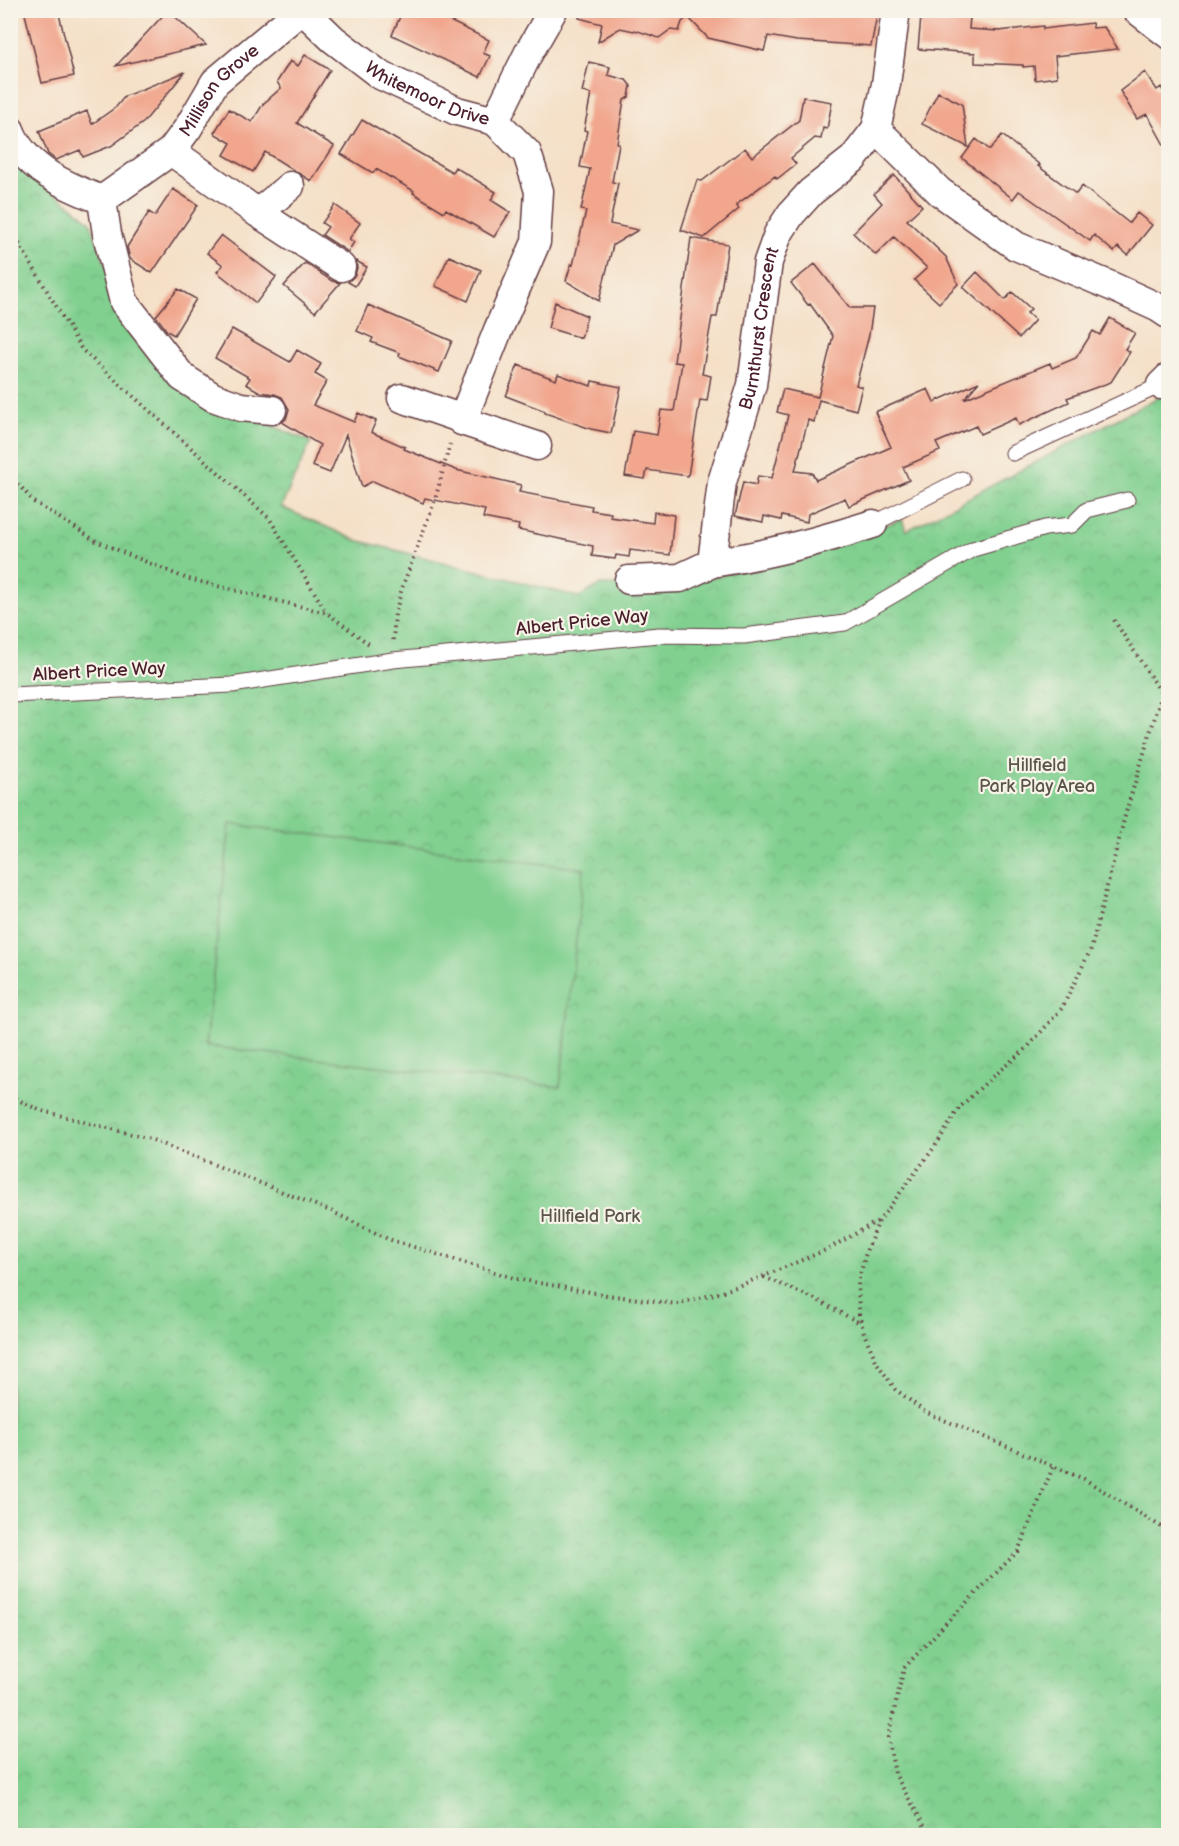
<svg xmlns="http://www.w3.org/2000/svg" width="1179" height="1846" font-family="'Balsamiq Sans',sans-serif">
<defs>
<pattern id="park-crowns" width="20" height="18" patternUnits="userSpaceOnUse" patternTransform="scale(1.5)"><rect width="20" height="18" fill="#81d090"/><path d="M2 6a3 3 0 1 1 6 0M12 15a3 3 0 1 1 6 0" fill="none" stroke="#71b27c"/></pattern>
</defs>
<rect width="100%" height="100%" fill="#f7f3e8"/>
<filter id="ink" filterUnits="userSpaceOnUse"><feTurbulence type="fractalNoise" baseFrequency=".0167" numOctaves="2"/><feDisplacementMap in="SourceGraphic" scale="12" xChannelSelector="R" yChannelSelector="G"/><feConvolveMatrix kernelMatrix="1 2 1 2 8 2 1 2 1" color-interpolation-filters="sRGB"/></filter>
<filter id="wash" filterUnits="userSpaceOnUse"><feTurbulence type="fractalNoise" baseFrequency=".008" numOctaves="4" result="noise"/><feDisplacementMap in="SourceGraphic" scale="24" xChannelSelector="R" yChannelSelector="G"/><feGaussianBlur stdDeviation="1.35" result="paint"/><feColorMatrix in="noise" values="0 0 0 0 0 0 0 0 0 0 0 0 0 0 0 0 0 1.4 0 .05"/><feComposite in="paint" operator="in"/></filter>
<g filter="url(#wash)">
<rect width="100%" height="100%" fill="#f5dfc6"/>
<path fill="url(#park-crowns)" stroke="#66785e" stroke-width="1.5" d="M 10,157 L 90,221 L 125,320 L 192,392 L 311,442 L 281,507 L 356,540 L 579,597 L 600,585 L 684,585 L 830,546 L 902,519 L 906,531 L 1168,392 L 1168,1835 L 11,1835 Z"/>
<path fill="#81d090" stroke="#66785e" stroke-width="1.5" d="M 230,824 L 584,869 L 560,1087 L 205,1046 Z"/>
<g id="blocks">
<path fill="#f1a68d" d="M 24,10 L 58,10 L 74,76 L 42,83 Z
M 168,10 L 206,45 L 116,66 Z
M 403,10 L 427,10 L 489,40 L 483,53 L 490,56 L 480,77 L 392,35 Z
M 580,10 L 878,10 L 871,46 L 797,41 L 768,36 L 764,51 L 708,38 L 688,17 L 682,22 L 679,31 L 670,30 L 659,38 L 635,30 L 634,31 L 620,28 L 598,42 L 602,24 L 579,18 Z
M 935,10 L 956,10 L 955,16 L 970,17 L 969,29 L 999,31 L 1043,26 L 1043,29 L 1092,23 L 1093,28 L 1104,27 L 1118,49 L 1055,56 L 1057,77 L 1035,80 L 1034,66 L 1023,67 L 1023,65 L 975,63 L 975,53 L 918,49 L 921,17 L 935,18 Z
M 305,55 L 330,70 L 297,123 L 334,146 L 311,181 L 265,152 L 253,172 L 224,155 L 231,143 L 214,133 L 229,109 L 252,122 L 263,104 L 281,88 L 277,82 L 290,61 L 298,66 Z
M 589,62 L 610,67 L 608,75 L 626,80 L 631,86 L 629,97 L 624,100 L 617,143 L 619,144 L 612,182 L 618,183 L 610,224 L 638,230 L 613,245 L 599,301 L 566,281 L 571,264 L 573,265 L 586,211 L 581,210 L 590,169 L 580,167 L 587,131 L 584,130 L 591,94 L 582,92 Z
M 185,72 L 144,122 L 111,146 L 83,157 L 80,150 L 56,160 L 48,154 L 39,131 L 87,111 L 92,124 L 116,107 L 125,96 Z
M 1145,72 L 1157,90 L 1161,87 L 1168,100 L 1168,152 L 1147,114 L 1137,119 L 1120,91 Z
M 938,92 L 962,104 L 968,147 L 922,124 Z
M 803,97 L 832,102 L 827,129 L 823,128 L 821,139 L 815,138 L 791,158 L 796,164 L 777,179 L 775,176 L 736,205 L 739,209 L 704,238 L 681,230 L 697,180 L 702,181 L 745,148 L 752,157 L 799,120 Z
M 362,120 L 452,172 L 455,167 L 496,192 L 491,200 L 510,212 L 494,237 L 446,209 L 444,212 L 413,193 L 414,191 L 376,169 L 373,173 L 341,154 Z
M 1002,135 L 1040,165 L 1038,166 L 1076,194 L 1082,186 L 1129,223 L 1137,213 L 1152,225 L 1128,255 L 1118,247 L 1114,252 L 1094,235 L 1090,241 L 1019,191 L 1013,199 L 962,158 L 976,139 L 990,150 Z
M 894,175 L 922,206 L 907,220 L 946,257 L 958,284 L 939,303 L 914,280 L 927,268 L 894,237 L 876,255 L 853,233 L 882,203 L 874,194 Z
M 173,189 L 198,205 L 152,273 L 130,259 L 127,247 L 149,212 L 155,216 Z
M 335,205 L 360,223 L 349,239 L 354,242 L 348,252 L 322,235 L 328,227 L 322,223 Z
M 221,235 L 276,277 L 256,303 L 217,272 L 223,265 L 207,253 Z
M 691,238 L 728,244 L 717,317 L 712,317 L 702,374 L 711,376 L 707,401 L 700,400 L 688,476 L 647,470 L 645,479 L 625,476 L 633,431 L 657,435 L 661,410 L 674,411 L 682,363 L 674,362 Z
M 449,256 L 481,270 L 468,301 L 435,286 Z
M 356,261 L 367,267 L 355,286 L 348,282 L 355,275 L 357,268 Z
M 305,263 L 332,281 L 340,283 L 315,312 L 284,286 Z
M 815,264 L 850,308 L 873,308 L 869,335 L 856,385 L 862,387 L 856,410 L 819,400 L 814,422 L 808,420 L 795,471 L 812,473 L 816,480 L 891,447 L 875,412 L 928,389 L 934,402 L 979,382 L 964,399 L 1050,363 L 1052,368 L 1076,358 L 1093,331 L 1100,335 L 1110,318 L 1135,333 L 1125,349 L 1130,352 L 1111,382 L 1067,398 L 1069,402 L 1019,425 L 1016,418 L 980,434 L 976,426 L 936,443 L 940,451 L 903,467 L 909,480 L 849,506 L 845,498 L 808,514 L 807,522 L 782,516 L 781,520 L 764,516 L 763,522 L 735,516 L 743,482 L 756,485 L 758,476 L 772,478 L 788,415 L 777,412 L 783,389 L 818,397 L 833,336 L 810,304 L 808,305 L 791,283 Z
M 977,272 L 1005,300 L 1012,292 L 1031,309 L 1027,313 L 1035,320 L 1019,338 L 963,287 Z
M 178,289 L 196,299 L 174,335 L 167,331 L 156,316 Z
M 555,302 L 587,316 L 581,338 L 548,328 Z
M 368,305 L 452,341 L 439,372 L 399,356 L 400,353 L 371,342 L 373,338 L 357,331 Z
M 232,329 L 290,362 L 297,350 L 321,364 L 315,374 L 327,381 L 313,405 L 354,422 L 358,413 L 376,421 L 371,432 L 405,447 L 404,449 L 456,470 L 521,485 L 519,492 L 592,506 L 591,510 L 611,513 L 610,517 L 653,523 L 654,512 L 674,515 L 670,555 L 630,550 L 629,557 L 616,555 L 615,559 L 592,556 L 593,546 L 518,530 L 519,525 L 483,518 L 485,510 L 425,498 L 423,503 L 373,481 L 362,487 L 346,435 L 330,473 L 312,466 L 320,445 L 282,422 L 286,419 L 289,409 L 282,397 L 274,394 L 260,392 L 246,384 L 250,378 L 215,358 Z
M 518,365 L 556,380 L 558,374 L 591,386 L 592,381 L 621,387 L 611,433 L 591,429 L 545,413 L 545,411 L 506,396 Z"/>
</g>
</g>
<g filter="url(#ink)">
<use href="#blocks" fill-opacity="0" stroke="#643c42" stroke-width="1.5"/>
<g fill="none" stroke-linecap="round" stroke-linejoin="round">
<g stroke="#643c42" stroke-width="17">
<path id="service" d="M 1013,453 L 1161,385
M 873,524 L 962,479
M 10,695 L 232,685 L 393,660 L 659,635 L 744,636 L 845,623 L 973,549 L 1045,528 L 1072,525 L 1087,510 L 1127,500"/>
</g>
<g stroke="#643c42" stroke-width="31">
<g id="minor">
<path id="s1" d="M 303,10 L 333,39 L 380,75 L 457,111 L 495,121 L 527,153 L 539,191 L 536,242 L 498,330 L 462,421 L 537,446"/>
<path d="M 1137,10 L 1168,34"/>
<path d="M 495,121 L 528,54 L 553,10"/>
<path d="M 876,129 L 940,192 L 1016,246 L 1111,286 L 1159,308 L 1168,314"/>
<path id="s2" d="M 10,130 C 25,169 66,186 102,200 L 171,151 L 188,128 L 215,82 L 301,10"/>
<path d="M 171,151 L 258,213 L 341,267"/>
<path d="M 102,200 L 107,234 L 124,302 L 182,377 L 213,397 L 241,407 L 272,410"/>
<path d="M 258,213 L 290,186"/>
<path d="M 1161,385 L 1168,378"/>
<path d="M 402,398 L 457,417 L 462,421"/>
<path id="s3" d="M 873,524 C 820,541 767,555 712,563 L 722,482 L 752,385 L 768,262 L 778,234 L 791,214 L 811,192 L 853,159 L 876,129 L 886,84 L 896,10"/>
<path d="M 629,580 L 680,578 L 712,563"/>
</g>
</g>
<path stroke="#643c42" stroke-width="4" stroke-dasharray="1.5 4.5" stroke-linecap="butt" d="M 10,228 L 82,350 L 269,518 L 327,613
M 10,475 L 34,502 L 96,541 L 185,578 L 327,613 L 369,644
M 1114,620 L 1162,694
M 393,640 L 395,614 L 402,588 L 435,500 L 450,444
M 1168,685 L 1162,694 L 1126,812 L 1091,949 L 1062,1008 L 1027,1048 L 993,1076 L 960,1107 L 936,1145 L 879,1221 L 867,1249 L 858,1282 L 859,1315 L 865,1336 L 877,1363 L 895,1389 L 925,1412 L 1084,1479 L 1168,1531
M 10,1096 L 39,1110 L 150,1139 L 333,1212 L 388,1239 L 517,1279 L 607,1295 L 677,1304 L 722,1292 L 764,1276 L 826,1250 L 878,1221
M 764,1277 L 815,1299 L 860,1323
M 930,1836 L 895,1774 L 888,1737 L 904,1668 L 948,1621 L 1018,1551 L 1054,1465"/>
<use href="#service" stroke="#fff" stroke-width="15"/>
<use href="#minor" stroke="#fff" stroke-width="28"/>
</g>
</g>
<g text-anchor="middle" stroke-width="4.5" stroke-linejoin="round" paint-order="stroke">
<g font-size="18" fill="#4a1f2b" stroke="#f7f3e8">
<text dy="6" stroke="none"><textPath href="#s1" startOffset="152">Whitemoor Drive</textPath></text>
<text dy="6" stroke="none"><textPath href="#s2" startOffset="282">Millison Grove</textPath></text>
<text dy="6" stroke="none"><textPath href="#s3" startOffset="406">Burnthurst Crescent</textPath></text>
<text transform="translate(582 622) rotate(-6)" y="6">Albert Price Way</text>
<text transform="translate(99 671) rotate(-3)" y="6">Albert Price Way</text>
</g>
<g font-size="18" fill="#5a5449" stroke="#f7f3e8">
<text x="1037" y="771">Hillfield<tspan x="1037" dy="21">Park Play Area</tspan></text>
<text x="590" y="1222">Hillfield Park</text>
</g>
</g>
<rect width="1179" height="1846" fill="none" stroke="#f7f3e8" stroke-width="36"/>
</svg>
